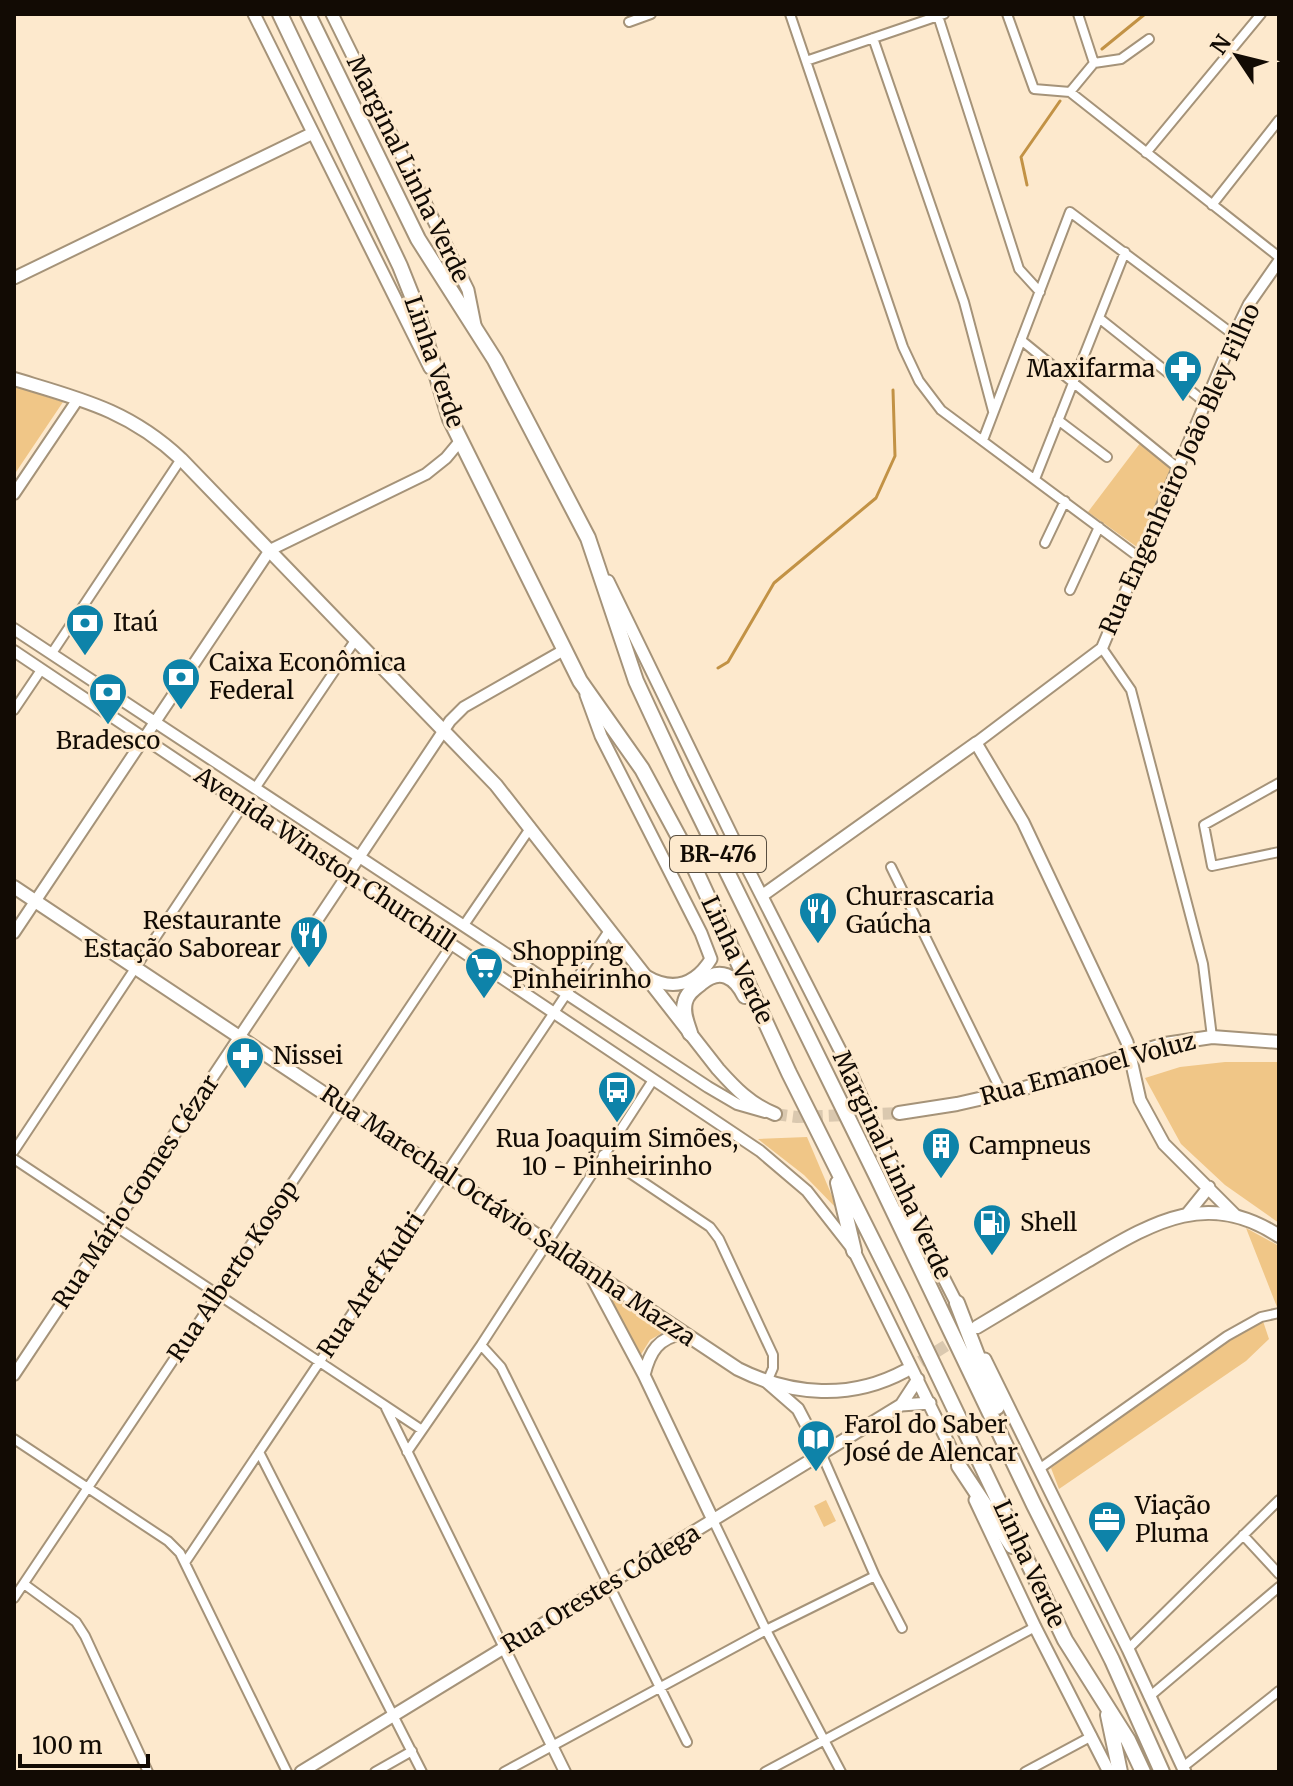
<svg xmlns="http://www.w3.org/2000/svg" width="1293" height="1786" font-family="Merriweather,serif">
<rect width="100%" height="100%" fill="#fde9cd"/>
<path fill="#f0c687" d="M 14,386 L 63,402 L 14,475 Z
M 1141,442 L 1174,467 L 1137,547 L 1088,512 Z
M 1225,1062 L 1279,1062 L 1279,1223 L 1225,1185 L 1181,1144 L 1145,1078 L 1180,1067 Z
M 807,1137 L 838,1210 L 804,1175 L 758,1139 Z
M 1246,1228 L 1279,1246 L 1279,1306 L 1277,1307 Z
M 606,1291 L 669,1329 L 650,1340 L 640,1356 Z
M 1263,1321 L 1269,1339 L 1246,1361 L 1059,1489 L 1051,1468 L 1238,1332 Z
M 826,1500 L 836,1521 L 824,1527 L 814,1506 Z"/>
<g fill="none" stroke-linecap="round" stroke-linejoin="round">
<path stroke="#c29245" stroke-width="3" d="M 1102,49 L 1145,14
M 1027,185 L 1021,157 L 1060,101
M 718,668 L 728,662 L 774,583 L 876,498 L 895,456 L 893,390"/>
<path stroke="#dac8af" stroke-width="12" stroke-dasharray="12 6" stroke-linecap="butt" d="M 775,1114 L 797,1117 L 899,1113
M 905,1371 L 960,1337"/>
<g stroke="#a59379" stroke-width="12">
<path id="minor" d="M 790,14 L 903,347 L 919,381 L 941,410 L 1140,558
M 1007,14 L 1034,89 L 1070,92 L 1279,257
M 938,16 L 1019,269 L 1040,292
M 629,22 L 651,14
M 873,38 L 964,302 L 993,411
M 806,61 L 944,14
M 1094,63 L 1121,59 L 1149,39
M 1070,92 L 1094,63 L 1078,14
M 1146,153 L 1261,14
M 1212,205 L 1279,120
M 1099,318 L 1206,403
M 1021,340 L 1178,468
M 1058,420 L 1107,457
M 983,440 L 1070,212 L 1234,335
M 1035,479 L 1125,252
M 1045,543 L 1065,501
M 1070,590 L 1099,527
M 1102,648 L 1131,690 L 1203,964 L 1212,1037
M 52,653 L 181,459
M 14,710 L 41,670
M 1279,783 L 1204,825 L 1212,866 L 1279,852
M 256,787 L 356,639
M 891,867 L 1002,1093
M 464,925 L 531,827
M 14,1151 L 244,804
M 603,1155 L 710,1227 L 719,1239 L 773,1355 L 773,1368 L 767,1382
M 14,1159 L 422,1430
M 481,1345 L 501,1367 L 687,1742
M 386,1408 L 504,1648
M 14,1439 L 168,1541 L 180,1553 L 287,1772
M 259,1452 L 422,1772
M 407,1452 L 481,1345 L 653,1080
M 822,1455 L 875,1576 L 902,1628
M 1039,1469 L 1227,1336 L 1261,1317 L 1279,1313
M 713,1520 L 766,1630 L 841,1772
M 1243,1535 L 1279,1574
M 186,1561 L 610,929
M 24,1584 L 76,1622 L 85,1636 L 148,1772
M 14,1598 L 452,944
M 1128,1649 L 1279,1500
M 1149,1697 L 1279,1587
M 1183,1767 L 1279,1691
M 375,1772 L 412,1751
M 504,1772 L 766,1630 L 875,1576
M 765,1772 L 1035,1627
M 1025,1772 L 1092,1736"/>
</g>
<g stroke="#a59379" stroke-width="14">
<path id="tertiary" d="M 14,494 L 78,399
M 14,629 L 708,1087 L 737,1104 L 765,1112
M 14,651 L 760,1151 L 807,1191 L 850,1246
M 976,743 L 1102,648 L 1234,335 L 1249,304 L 1279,261
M 14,933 L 270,550 L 426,474 L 446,458 L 461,440
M 14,1375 L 450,721 L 464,707 L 564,650
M 504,1648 L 565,1772"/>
</g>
<g stroke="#a59379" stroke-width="15">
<path id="secondary" d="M 254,14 L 430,368
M 332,14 L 468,290 L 475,325
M 14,278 L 311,134
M 608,581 L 749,871 L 845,1060 L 932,1255 L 959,1308
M 586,695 L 601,736 L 701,933 L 711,959 C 695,985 673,992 646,976
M 763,895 L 976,743 L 1023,822 L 1127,1042 L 1140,1100 L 1164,1144 L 1236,1216
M 1188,1213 L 1209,1187
M 854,1251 L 963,1473
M 588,1270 L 644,1375 L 713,1520
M 985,1359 L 1128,1649 L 1185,1772
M 644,1375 C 650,1351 658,1338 684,1333
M 767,1382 L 798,1409 L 822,1455
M 901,1405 L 930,1403
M 975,1500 L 1035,1627 L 1109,1772
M 301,1772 L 901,1405 L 918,1379"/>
</g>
<g stroke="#a59379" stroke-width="16">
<path id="primary" d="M 14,379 C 80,399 129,410 181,459 L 496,785 L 718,1069 C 735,1088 750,1104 775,1114
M 14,887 L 738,1369 C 792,1396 851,1400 905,1371
M 899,1113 L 957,1104 L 1018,1090 L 1165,1044 L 1212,1037 L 1279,1042
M 977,1327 C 1012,1306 1047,1285 1082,1264 C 1149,1225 1205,1187 1279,1236"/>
</g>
<g stroke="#a59379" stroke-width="18">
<path id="trunk" d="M 280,14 L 400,266 L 414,301 L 450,419 L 580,681 L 642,769 L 689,856 L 789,1073 L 901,1297 L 1065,1640 L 1128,1740 L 1143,1772
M 308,14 L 418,239 L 495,360 L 588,538 L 636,681 L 681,778 L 877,1177 L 1034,1505 L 1112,1660 L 1162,1772
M 690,1033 C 687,1023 682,1013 685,1002 C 687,993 694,989 701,983 C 720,967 735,976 745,996
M 838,1183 L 854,1251
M 903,1213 L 932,1255
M 957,1303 L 997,1407
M 959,1466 L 1012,1546
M 1108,1715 L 1120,1772"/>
</g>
<use href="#minor" stroke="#fff" stroke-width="8"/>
<use href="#tertiary" stroke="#fff" stroke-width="10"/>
<use href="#secondary" stroke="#fff" stroke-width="11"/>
<use href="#primary" stroke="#fff" stroke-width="12"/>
<use href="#trunk" stroke="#fff" stroke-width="14"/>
</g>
<defs>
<g id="pharmacy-pin" transform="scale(2)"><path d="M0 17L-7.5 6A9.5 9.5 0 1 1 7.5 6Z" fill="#0e83a9" stroke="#fde9cd"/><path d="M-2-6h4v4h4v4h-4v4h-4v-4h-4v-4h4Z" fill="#fff"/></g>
<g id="bank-pin" transform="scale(2)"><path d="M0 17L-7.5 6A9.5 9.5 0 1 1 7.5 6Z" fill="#0e83a9" stroke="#fde9cd"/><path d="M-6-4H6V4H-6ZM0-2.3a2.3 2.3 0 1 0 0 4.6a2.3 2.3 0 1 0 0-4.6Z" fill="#fff"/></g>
<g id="restaurant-pin" transform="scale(2)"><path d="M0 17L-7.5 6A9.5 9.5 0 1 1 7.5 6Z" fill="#0e83a9" stroke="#fde9cd"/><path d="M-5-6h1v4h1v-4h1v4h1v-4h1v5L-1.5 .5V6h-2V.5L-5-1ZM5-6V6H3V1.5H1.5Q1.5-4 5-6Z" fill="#fff"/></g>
<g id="supermarket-pin" transform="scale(2)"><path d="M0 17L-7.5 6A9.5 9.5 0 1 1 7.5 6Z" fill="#0e83a9" stroke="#fde9cd"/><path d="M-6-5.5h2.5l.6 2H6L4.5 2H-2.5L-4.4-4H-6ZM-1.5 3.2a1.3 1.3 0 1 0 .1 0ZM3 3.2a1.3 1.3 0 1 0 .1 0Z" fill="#fff"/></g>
<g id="bus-pin" transform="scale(2)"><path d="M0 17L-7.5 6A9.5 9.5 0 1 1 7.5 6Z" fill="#0e83a9" stroke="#fde9cd"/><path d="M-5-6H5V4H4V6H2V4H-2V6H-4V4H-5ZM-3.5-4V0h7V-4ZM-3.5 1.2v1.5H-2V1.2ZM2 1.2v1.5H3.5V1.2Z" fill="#fff"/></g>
<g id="building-pin" transform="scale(2)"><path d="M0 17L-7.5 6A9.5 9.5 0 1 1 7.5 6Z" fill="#0e83a9" stroke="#fde9cd"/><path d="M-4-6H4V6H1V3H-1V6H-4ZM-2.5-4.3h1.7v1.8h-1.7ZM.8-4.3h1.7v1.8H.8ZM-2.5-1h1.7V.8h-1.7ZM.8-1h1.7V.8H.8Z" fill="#fff"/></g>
<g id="fuel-pin" transform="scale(2)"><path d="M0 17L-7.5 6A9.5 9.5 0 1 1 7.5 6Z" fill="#0e83a9" stroke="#fde9cd"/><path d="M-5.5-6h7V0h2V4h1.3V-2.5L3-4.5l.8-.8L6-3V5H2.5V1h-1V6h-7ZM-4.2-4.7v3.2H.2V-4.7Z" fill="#fff"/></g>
<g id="library-pin" transform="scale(2)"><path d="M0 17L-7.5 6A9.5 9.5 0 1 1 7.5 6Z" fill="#0e83a9" stroke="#fde9cd"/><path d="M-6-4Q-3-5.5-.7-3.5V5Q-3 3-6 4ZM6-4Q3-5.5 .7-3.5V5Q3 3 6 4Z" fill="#fff"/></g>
<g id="office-pin" transform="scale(2)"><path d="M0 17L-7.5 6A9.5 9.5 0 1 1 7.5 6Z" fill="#0e83a9" stroke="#fde9cd"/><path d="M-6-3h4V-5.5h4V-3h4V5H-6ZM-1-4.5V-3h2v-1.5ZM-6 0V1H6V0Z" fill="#fff"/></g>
</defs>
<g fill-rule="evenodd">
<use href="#pharmacy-pin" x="1183" y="369"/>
<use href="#bank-pin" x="85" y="623"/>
<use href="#bank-pin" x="181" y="677"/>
<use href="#bank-pin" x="108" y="692"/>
<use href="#restaurant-pin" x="818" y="911"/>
<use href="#restaurant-pin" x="309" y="935"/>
<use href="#supermarket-pin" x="484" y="966"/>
<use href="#pharmacy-pin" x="245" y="1056"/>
<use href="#bus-pin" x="617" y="1090"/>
<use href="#building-pin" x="941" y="1146"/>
<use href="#fuel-pin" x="992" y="1223"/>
<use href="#library-pin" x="816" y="1439"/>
<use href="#office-pin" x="1107" y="1520"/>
</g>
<g text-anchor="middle" stroke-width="6" stroke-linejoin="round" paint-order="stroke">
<rect fill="#fde9cd" stroke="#584e40" stroke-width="2" x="670" y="836" width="96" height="36" rx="6"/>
<g font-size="22" font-weight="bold" fill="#120b04">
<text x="718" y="862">BR-476</text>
</g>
<g font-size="24" fill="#120b04" stroke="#fde9cd">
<text transform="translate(408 169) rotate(64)" y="8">Marginal Linha Verde</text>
<text transform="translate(434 362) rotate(71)" y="8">Linha Verde</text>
<text transform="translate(1180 469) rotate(-66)" y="8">Rua Engenheiro João Bley Filho</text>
<text transform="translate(325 859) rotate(34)" y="8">Avenida Winston Churchill</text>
<text transform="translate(737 960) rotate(65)" y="8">Linha Verde</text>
<text transform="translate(1088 1069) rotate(-15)" y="8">Rua Emanoel Voluz</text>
<text transform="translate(892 1165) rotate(65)" y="8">Marginal Linha Verde</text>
<text transform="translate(136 1192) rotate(-56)" y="8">Rua Mário Gomes Cézar</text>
<text transform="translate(508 1216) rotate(34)" y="8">Rua Marechal Octávio Saldanha Mazza</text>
<text transform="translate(233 1271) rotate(-56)" y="8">Rua Alberto Kosop</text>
<text transform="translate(371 1285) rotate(-56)" y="8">Rua Aref Kudri</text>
<text transform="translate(1029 1564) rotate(65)" y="8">Linha Verde</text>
<text transform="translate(601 1589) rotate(-31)" y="8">Rua Orestes Códega</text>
</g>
<g font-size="24" fill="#120b04" stroke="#fde9cd" text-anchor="start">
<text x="1155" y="377" text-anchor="end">Maxifarma</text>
<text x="113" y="631">Itaú</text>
<text x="209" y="671">Caixa Econômica<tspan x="209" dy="28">Federal</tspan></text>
<text x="108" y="749" text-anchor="middle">Bradesco</text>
<text x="846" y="905">Churrascaria<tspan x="846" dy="28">Gaúcha</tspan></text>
<text x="281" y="929" text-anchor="end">Restaurante<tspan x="281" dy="28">Estação Saborear</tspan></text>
<text x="512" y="960">Shopping<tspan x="512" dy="28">Pinheirinho</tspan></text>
<text x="273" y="1064">Nissei</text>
<text x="617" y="1147" text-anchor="middle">Rua Joaquim Simões,<tspan x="617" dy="28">10 - Pinheirinho</tspan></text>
<text x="969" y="1154">Campneus</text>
<text x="1020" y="1231">Shell</text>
<text x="844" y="1433">Farol do Saber<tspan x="844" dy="28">José de Alencar</tspan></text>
<text x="1135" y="1514">Viação<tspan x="1135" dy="28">Pluma</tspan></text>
</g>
</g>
<rect width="1293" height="1786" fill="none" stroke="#120b04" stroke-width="32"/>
<g transform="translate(1237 56) rotate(305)" stroke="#fde9cd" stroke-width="6" paint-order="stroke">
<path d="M0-6L14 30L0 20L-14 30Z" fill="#120b04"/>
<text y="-12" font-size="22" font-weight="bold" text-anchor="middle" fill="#120b04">N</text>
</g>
<path d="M20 1754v12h128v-12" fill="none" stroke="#120b04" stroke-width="4"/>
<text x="32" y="1754" font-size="24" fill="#120b04" stroke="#fde9cd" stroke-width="6" paint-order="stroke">100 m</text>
</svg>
